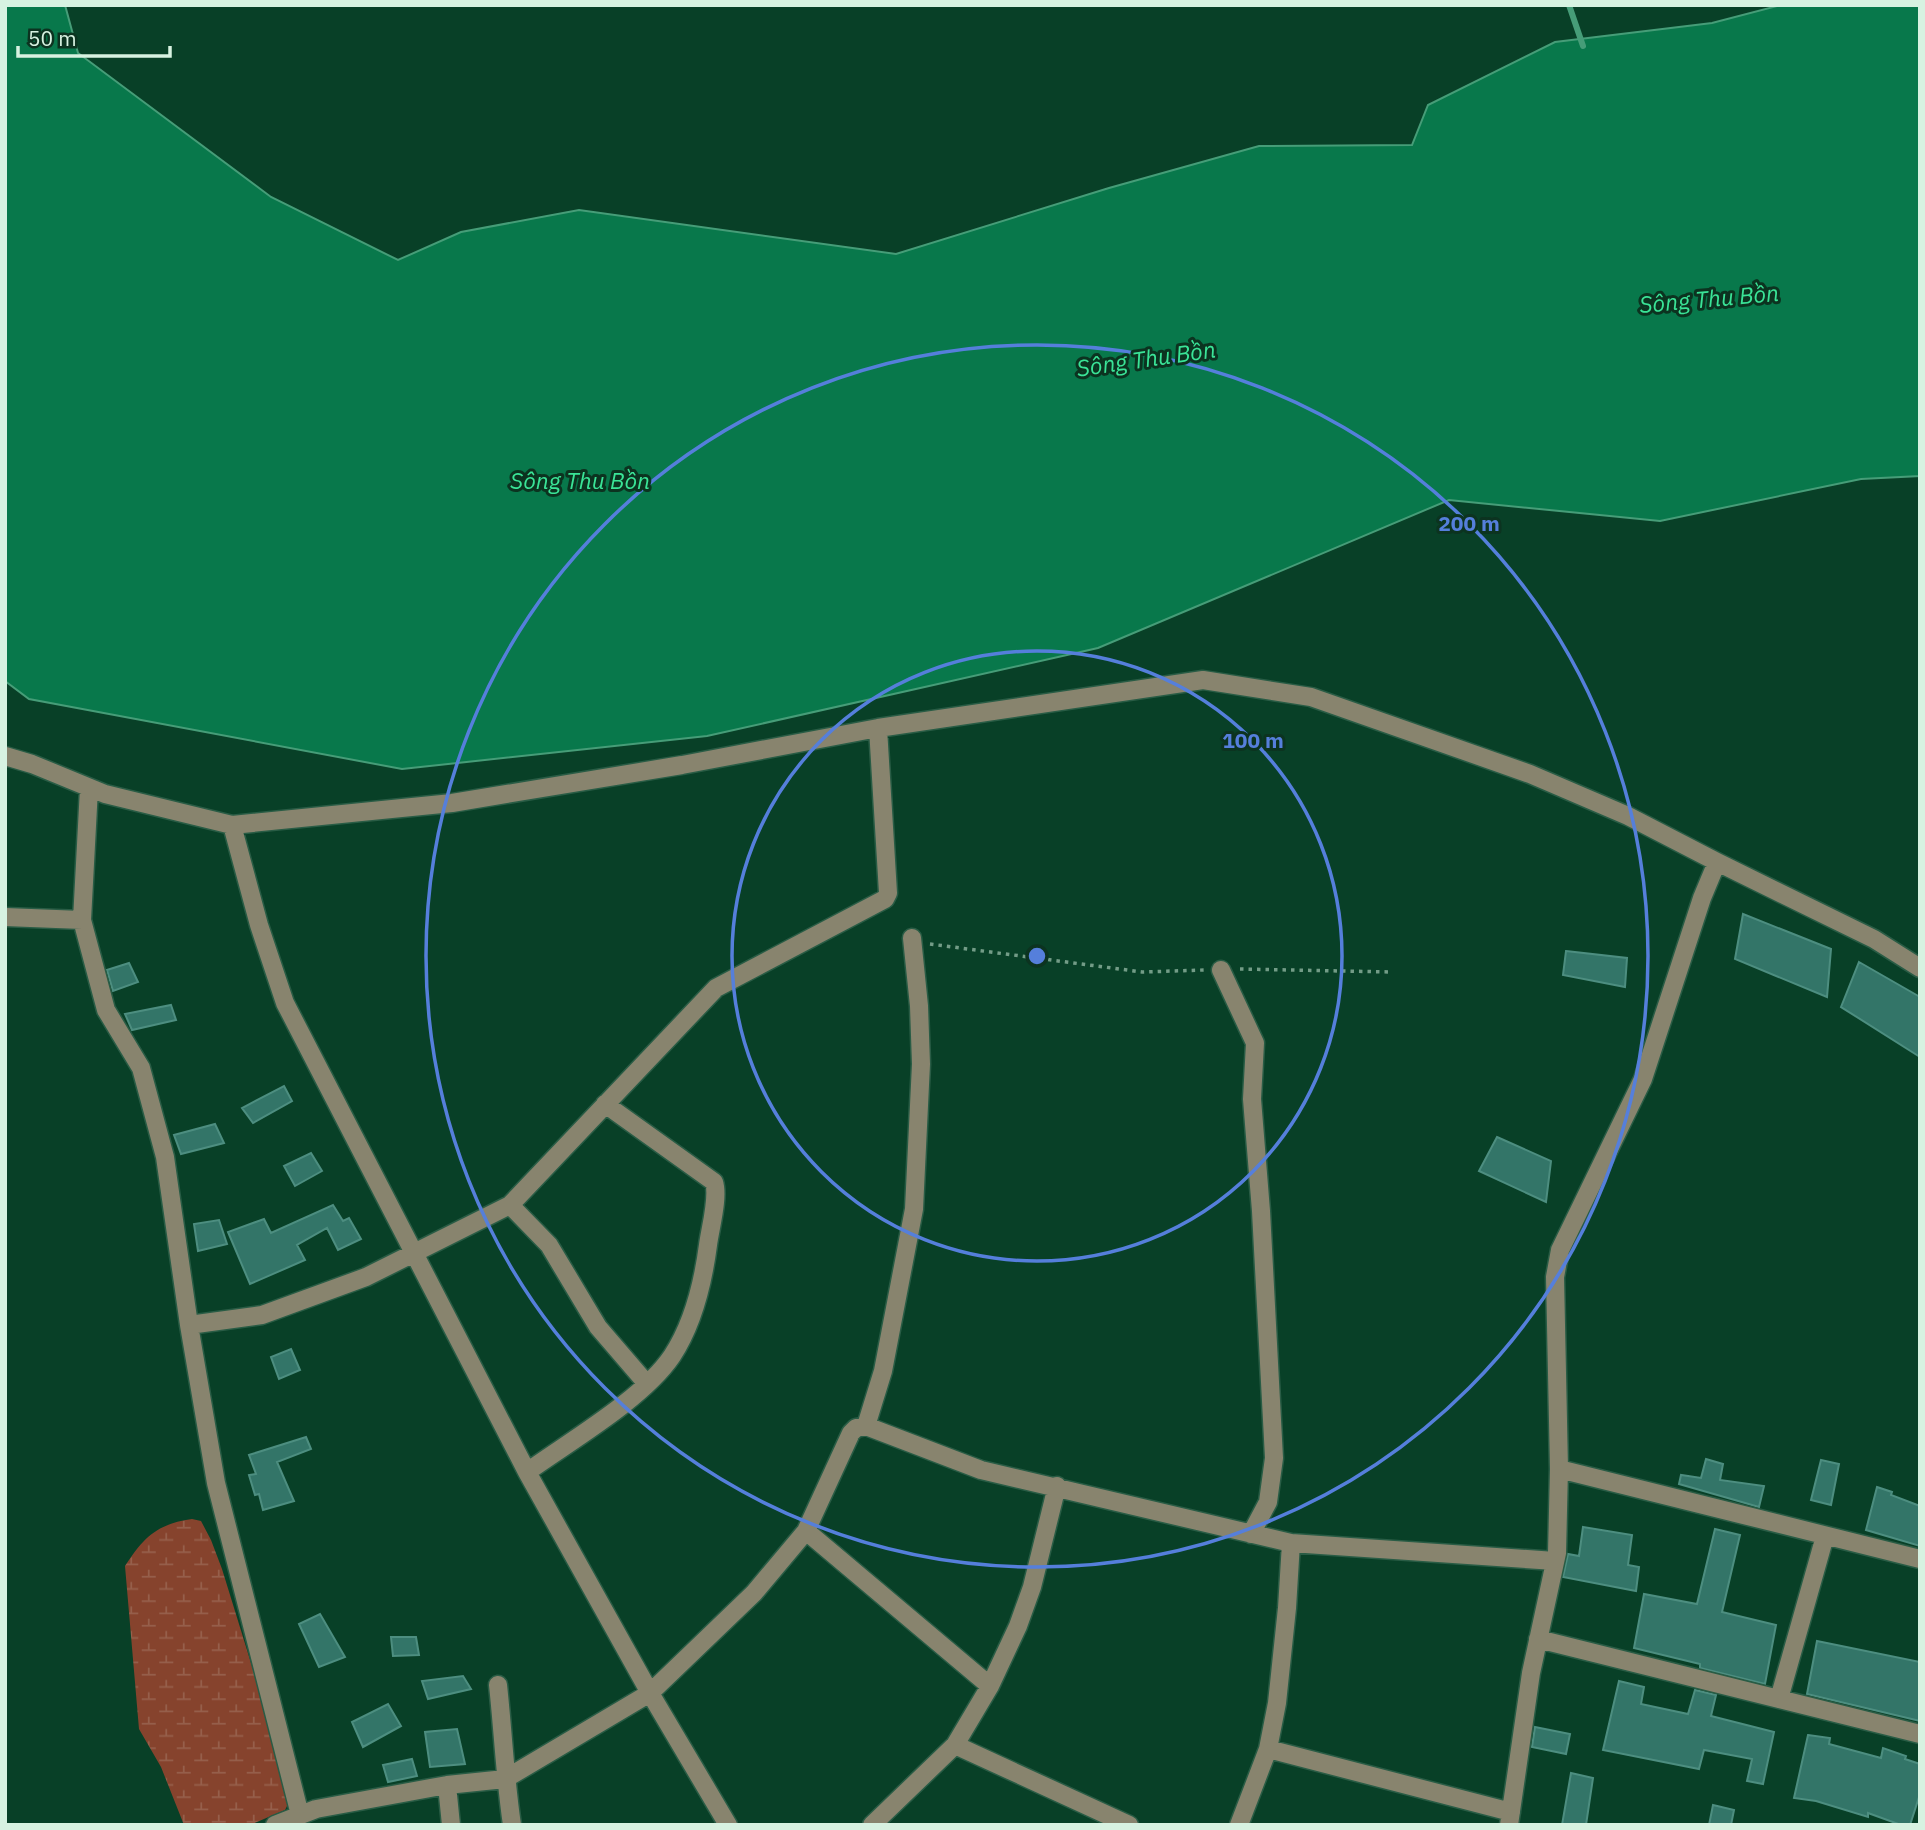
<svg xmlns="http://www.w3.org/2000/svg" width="1925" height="1830" font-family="'IBM Plex Sans',sans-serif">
<defs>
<pattern id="wetland-marsh" width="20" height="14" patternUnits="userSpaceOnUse" patternTransform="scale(1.75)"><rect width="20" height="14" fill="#86432d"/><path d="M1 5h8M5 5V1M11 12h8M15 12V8" fill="none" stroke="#965f4b"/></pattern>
</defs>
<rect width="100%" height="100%" fill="#084027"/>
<path fill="url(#wetland-marsh)" d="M 192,1519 L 201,1521 L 211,1540 L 222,1569 L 292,1796 L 285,1810 L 250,1825 L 184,1825 L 161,1767 L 139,1729 L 125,1566 C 144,1537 157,1524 192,1519 Z"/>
<path fill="#08784b" stroke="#469d78" stroke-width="2" d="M 5,5 L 65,5 L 78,53 L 271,197 L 398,260 L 461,232 L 579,210 L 896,254 L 1109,188 L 1259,146 L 1412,145 L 1428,105 L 1555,42 L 1712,23 L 1781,5 L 1920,5 L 1920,476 L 1861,479 L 1660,521 L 1449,500 L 1098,648 L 707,736 L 402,769 L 29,699 L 5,681 Z"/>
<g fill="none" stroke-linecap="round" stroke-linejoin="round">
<path stroke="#469d78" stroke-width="6" d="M 1569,5 L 1583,46"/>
</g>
<path fill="#337568" stroke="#4d8e80" stroke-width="2" d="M 1743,914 L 1831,949 L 1827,997 L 1735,959 Z
M 1566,951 L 1627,958 L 1625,987 L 1563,975 Z
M 1859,962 L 1920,997 L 1920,1057 L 1841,1007 Z
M 129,963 L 138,982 L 113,991 L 107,970 Z
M 171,1005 L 176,1020 L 132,1030 L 125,1014 Z
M 284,1086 L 292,1101 L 253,1123 L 242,1108 Z
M 215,1124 L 224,1143 L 181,1154 L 174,1135 Z
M 1497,1137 L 1551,1161 L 1546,1202 L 1479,1171 Z
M 311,1153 L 322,1171 L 295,1186 L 284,1166 Z
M 333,1205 L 343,1221 L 349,1218 L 361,1239 L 338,1250 L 327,1228 L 297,1245 L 305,1260 L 250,1284 L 228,1232 L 264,1219 L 271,1233 Z
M 219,1220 L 227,1244 L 198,1251 L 194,1224 Z
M 291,1349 L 300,1370 L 279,1379 L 271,1357 Z
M 306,1437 L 311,1449 L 277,1462 L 294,1501 L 263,1510 L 259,1494 L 255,1495 L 249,1475 L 256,1474 L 249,1455 Z
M 1706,1459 L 1723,1464 L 1720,1480 L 1764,1486 L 1759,1507 L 1679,1484 L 1681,1475 L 1701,1478 Z
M 1821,1460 L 1839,1464 L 1831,1505 L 1811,1500 Z
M 1877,1487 L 1892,1492 L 1891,1495 L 1920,1506 L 1920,1546 L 1866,1530 Z
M 1583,1527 L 1632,1535 L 1628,1565 L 1639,1567 L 1636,1591 L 1563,1577 L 1568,1554 L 1579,1556 Z
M 1715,1529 L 1740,1535 L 1722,1612 L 1776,1625 L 1765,1684 L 1700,1668 L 1700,1664 L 1634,1648 L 1644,1594 L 1697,1604 Z
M 320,1614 L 345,1657 L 319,1667 L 299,1624 Z
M 391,1637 L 416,1637 L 419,1655 L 393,1656 Z
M 1817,1641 L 1920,1662 L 1920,1721 L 1807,1694 Z
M 463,1676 L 471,1689 L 428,1699 L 422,1681 Z
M 1619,1681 L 1644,1687 L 1641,1704 L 1688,1714 L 1695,1690 L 1716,1695 L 1711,1716 L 1774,1732 L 1763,1784 L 1747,1781 L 1752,1759 L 1704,1750 L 1699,1769 L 1603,1750 Z
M 388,1704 L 401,1726 L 363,1747 L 352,1722 Z
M 1535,1727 L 1570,1734 L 1566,1754 L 1532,1747 Z
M 457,1729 L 465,1764 L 430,1767 L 425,1732 Z
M 1808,1735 L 1830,1738 L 1829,1744 L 1881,1758 L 1883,1748 L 1906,1756 L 1905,1759 L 1920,1764 L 1920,1794 L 1910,1825 L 1901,1825 L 1868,1813 L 1868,1817 L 1816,1801 L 1794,1798 Z
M 412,1759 L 417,1776 L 388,1782 L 383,1765 Z
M 1571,1773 L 1593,1778 L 1586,1825 L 1562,1825 Z
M 1713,1805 L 1734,1810 L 1731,1825 L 1709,1825 Z"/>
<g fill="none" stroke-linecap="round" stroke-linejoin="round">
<g stroke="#295c45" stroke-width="21">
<path id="minor" d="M 5,756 L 32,764 L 105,794 L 232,825 L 452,803 L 682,765 L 878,728 L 1203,680 L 1311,697 L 1530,774 L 1628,816 L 1717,862 L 1874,939 L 1920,968
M 89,788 L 82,920 L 106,1010 L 141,1068 L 165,1157 L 189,1325 L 216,1483 L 300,1815
M 232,825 L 259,925 L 285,1003 L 527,1472 L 650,1693 L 728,1825
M 5,917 L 82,920
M 1221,970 L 1255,1043 L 1252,1099 L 1261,1211 L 1274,1458 L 1268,1502 L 1251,1534
M 510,1205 L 549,1245 L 598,1327 L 647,1384
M 189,1325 L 262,1315 L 366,1277 L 510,1205 L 716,988 L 885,899 L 888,893 L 878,728
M 866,1426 L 883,1371 L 914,1209 L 921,1064 L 919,1006 L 912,938
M 1559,1469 L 1920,1559
M 527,1472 C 570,1441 643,1399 672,1356 C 693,1324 703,1283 708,1245 C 710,1229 719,1197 714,1182 L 605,1104
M 806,1531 L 990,1686
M 1538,1639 L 1920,1734
M 498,1685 C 503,1731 505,1778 512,1825
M 1779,1699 L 1825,1536
M 955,1745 L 1129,1825
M 1268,1749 L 1511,1812
M 447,1785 L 451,1825
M 275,1825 L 316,1809 L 447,1785 L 505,1779 L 650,1693 L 754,1593 L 806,1531 L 851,1433 L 856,1428 L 866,1426 L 981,1470 L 1291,1543 L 1555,1561
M 872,1825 L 955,1745 L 990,1686 L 1018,1626 L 1032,1587 L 1057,1486
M 1239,1825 L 1268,1749 L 1277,1703 L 1287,1608 L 1291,1543
M 1509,1825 L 1531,1673 L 1557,1553 L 1559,1469 L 1555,1277 L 1560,1250 L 1643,1079 L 1702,898 L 1717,862"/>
</g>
<path stroke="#739c87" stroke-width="3.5" stroke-dasharray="3.5 5" stroke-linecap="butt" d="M 930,944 L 1142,972 L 1204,970
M 1240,969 L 1391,972"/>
<use href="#minor" stroke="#88846e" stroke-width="18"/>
</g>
<g fill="none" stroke="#557fdb" stroke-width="3.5">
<circle cx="1037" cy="956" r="305"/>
<circle cx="1037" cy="956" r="611"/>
</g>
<g text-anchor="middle" stroke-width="6" stroke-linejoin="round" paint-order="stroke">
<g font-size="23" font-style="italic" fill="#3ae497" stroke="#0c3320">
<text transform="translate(1709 299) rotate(-5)" y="8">Sông Thu Bồn</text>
<text transform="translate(1146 359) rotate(-8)" y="8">Sông Thu Bồn</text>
<text x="580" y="489">Sông Thu Bồn</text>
</g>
</g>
<circle cx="1037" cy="956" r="10" fill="#557fdb" stroke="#0c3320" stroke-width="3.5"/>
<g font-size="21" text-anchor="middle" font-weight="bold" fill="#557fdb" stroke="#0c3320" stroke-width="6" stroke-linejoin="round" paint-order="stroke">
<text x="1469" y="531">200 m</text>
<text x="1253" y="748">100 m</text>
</g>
<rect width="1925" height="1830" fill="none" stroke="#d7f2e1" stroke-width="14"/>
<path d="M18 46v10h152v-10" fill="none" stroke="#d7f2e1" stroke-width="3.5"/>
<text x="28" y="46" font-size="21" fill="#d7f2e1" stroke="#0c3320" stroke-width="5" paint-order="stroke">50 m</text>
</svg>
